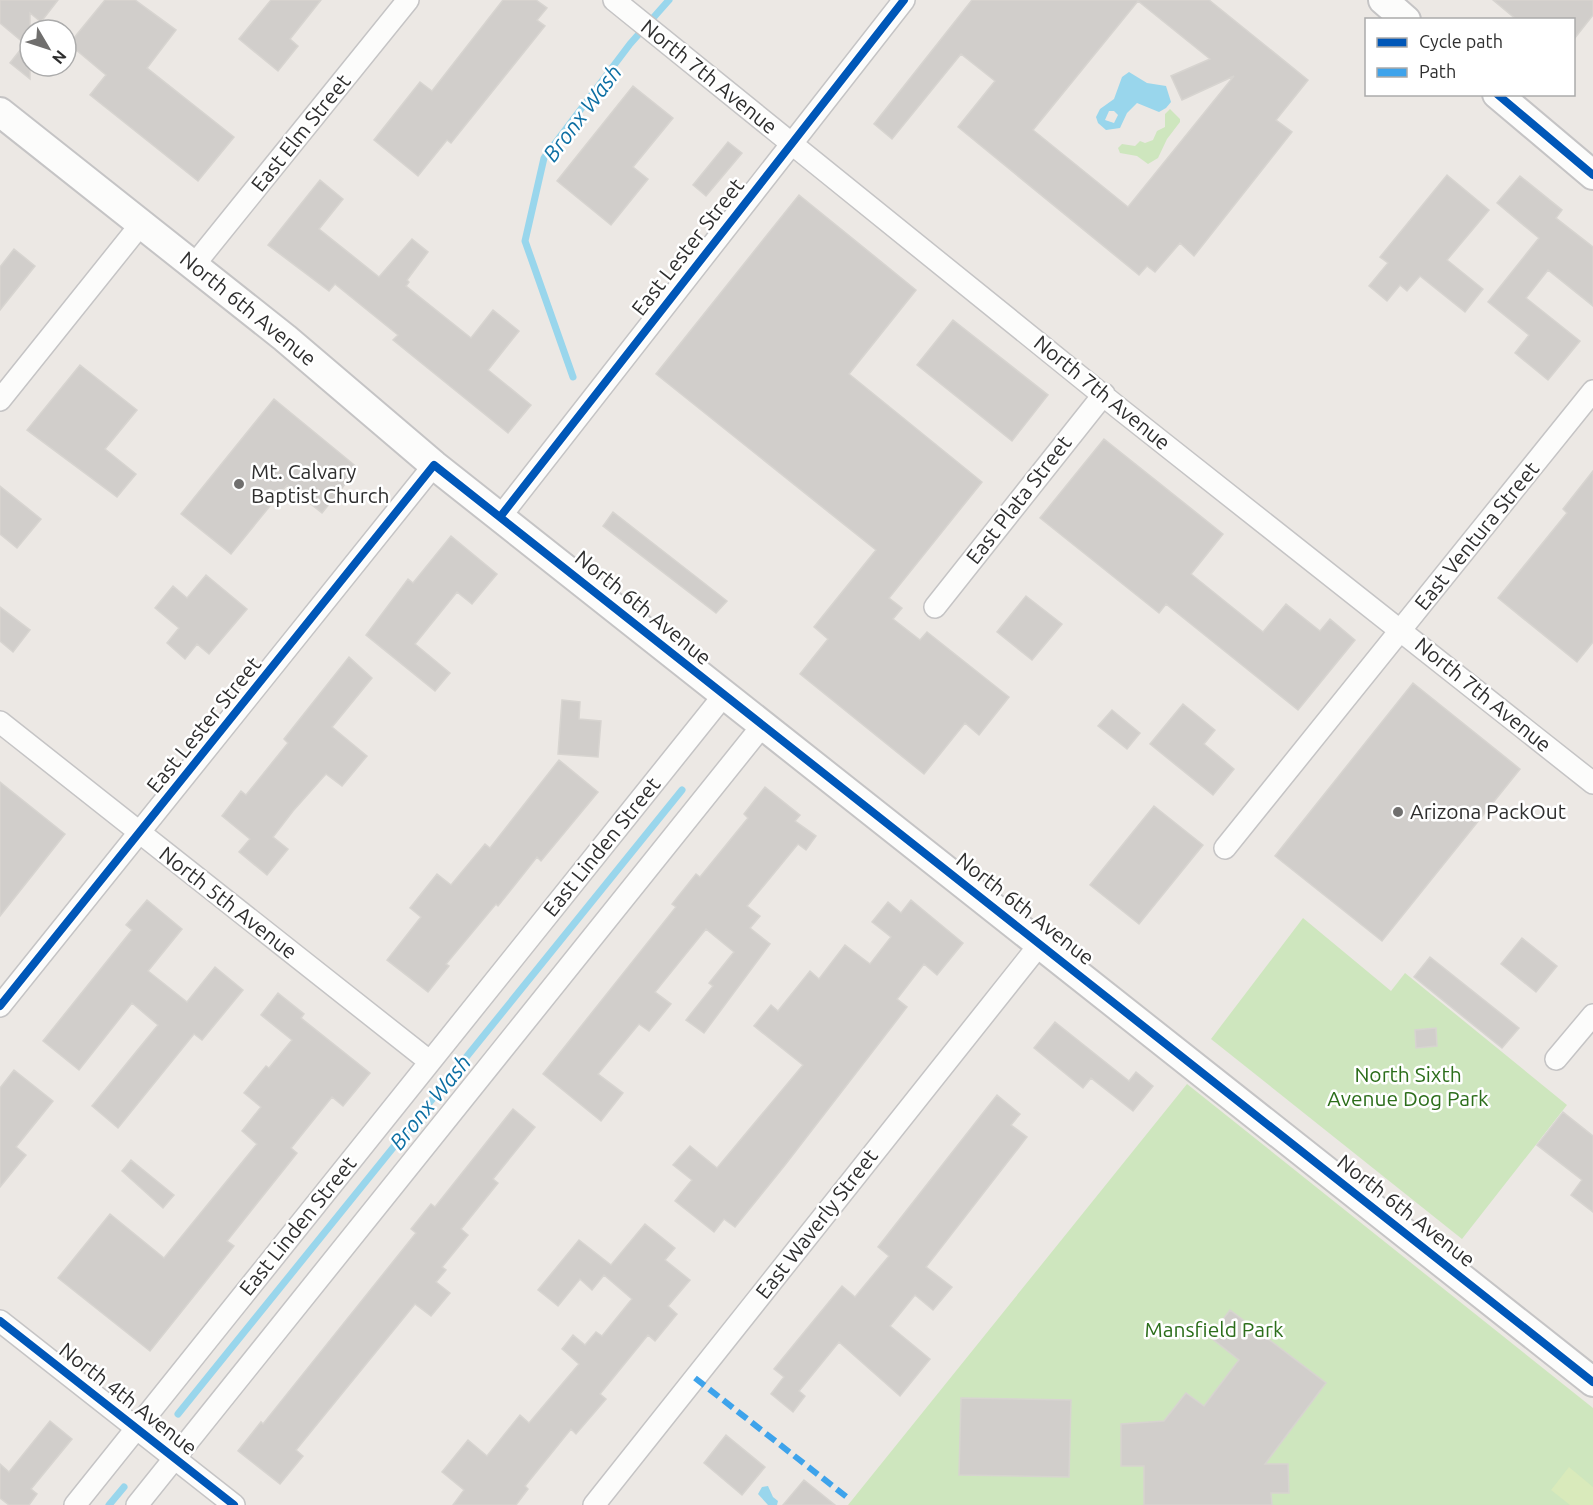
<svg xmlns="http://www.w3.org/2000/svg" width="1593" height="1505" font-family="Ubuntu,sans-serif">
<rect width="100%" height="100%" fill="#ece8e4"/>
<path fill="#cee6be" d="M 1170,109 L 1180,119 L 1180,122 L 1167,139 L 1158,158 L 1148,164 L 1137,156 L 1120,153 L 1118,148 L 1122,144 L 1135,146 L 1140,141 L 1145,143 L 1153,140 L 1157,131 L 1165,127 L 1165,114 Z
M 1303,918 L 1391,991 L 1405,973 L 1567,1105 L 1462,1239 L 1211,1039 Z
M 1187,1084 L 1593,1408 L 1593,1505 L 848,1505 Z"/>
<path fill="#d9eabb" d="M 1569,1467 L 1593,1487 L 1593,1505 L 1570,1505 L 1551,1490 Z"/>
<path fill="#99d6ec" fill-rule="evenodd" d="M 1129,72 L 1147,83 L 1166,86 L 1171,102 L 1166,108 L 1159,112 L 1137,103 L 1127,113 L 1120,128 L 1106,130 L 1098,123 L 1096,117 L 1100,109 L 1114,99 L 1122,77 ZM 1109,111 L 1114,111 L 1118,115 L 1114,123 L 1105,120 Z
M 768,1486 L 773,1497 L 778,1501 L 777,1505 L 768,1505 L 758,1494 L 762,1487 Z"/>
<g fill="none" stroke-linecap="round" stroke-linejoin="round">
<path stroke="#99d6ec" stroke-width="7" d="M 573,377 L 525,241 L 544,158 L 630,44 L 669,0
M 178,1414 L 682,790
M 109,1505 L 124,1487"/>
</g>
<path fill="#d1cecb" stroke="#d7d4d0" stroke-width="1.5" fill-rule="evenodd" d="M 0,0 L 58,0 L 41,22 L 30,13 L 30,79 L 10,63 L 25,44 L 0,23 Z
M 105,0 L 135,0 L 176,30 L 147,68 L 234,137 L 198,181 L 90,95 L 106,75 L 69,44 Z
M 271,0 L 321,0 L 290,39 L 298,46 L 278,71 L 239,39 Z
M 503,0 L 536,0 L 547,8 L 537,20 L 545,26 L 451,143 L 447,140 L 418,176 L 374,140 L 420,82 L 432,91 Z
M 972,0 L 1209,0 L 1308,80 L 1276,120 L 1292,132 L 1194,256 L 1180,243 L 1155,272 L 1147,266 L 1139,275 L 958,127 L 995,81 L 961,54 L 892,139 L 874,124 ZM 1138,1 L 1210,59 L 1171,76 L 1182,100 L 1234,76 L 1128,207 L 1033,130 Z
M 1493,0 L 1593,0 L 1593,15 L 1574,39 L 1574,20 L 1517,20 Z
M 633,86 L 673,118 L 633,167 L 648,179 L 611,225 L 557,181 Z
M 728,142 L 742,153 L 706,196 L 693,185 Z
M 1447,175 L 1489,210 L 1447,260 L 1483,289 L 1465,312 L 1420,276 L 1407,291 L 1400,285 L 1387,301 L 1369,286 L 1388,263 L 1380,257 Z
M 1520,176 L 1562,210 L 1556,218 L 1593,247 L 1593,306 L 1548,270 L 1526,298 L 1580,341 L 1548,380 L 1515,353 L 1529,335 L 1488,302 L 1539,238 L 1497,203 Z
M 320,180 L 343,199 L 319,229 L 379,277 L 412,239 L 428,252 L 407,280 L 409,282 L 406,286 L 471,338 L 493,310 L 519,331 L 488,370 L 531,405 L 508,433 L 393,340 L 398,335 L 335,284 L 329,291 L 268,245 Z
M 799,195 L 916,290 L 849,374 L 982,482 L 889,598 L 902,608 L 893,619 L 920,640 L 927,632 L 1009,697 L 979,735 L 965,723 L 924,774 L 800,674 L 828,639 L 814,627 L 876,550 L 656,374 Z
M 14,249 L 35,266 L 0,310 L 0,267 Z
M 953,320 L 1048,395 L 1012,441 L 917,365 Z
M 80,365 L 137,410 L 105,449 L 136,474 L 117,497 L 27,430 Z
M 274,399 L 358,468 L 322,513 L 287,485 L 231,554 L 181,514 Z
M 1104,439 L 1223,534 L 1191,574 L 1263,632 L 1286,604 L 1320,631 L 1330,619 L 1355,640 L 1298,710 L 1166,604 L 1159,613 L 1040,518 Z
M 1593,471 L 1593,642 L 1577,662 L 1498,598 L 1567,513 L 1563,509 Z
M 0,486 L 41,519 L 17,548 L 0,534 Z
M 613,512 L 727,601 L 716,613 L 603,526 Z
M 451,536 L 497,574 L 472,604 L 457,592 L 415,644 L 450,673 L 435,691 L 366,635 L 408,579 L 413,583 Z
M 206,575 L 247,609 L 209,654 L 197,644 L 185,659 L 167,643 L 179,628 L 155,608 L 173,586 L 187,598 Z
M 1026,596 L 1062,624 L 1032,660 L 997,632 Z
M 0,607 L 30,630 L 13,652 L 0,641 Z
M 349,657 L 372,678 L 332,727 L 367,756 L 342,786 L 326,774 L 293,811 L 273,837 L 288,849 L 267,875 L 239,852 L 250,839 L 222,816 L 241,791 L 246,795 L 288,743 L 284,739 Z
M 1413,683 L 1520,769 L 1382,941 L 1275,856 Z
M 562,700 L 580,702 L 579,719 L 601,721 L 598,757 L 558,754 Z
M 1183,704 L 1215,730 L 1204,744 L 1234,769 L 1213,795 L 1150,744 Z
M 1112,710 L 1140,733 L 1127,749 L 1098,726 Z
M 559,760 L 598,792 L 541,861 L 537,857 L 498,906 L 496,904 L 446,964 L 449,966 L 428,992 L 387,960 L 421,917 L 410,908 L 437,874 L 451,885 L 485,844 L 490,848 Z
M 0,782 L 65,834 L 0,916 Z
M 765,787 L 800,815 L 795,821 L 816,836 L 806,850 L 798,844 L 747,906 L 760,916 L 750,928 L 770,944 L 704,1033 L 686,1020 L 713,986 L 709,983 L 734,952 L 706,929 L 655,992 L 671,1004 L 649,1031 L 639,1024 L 598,1074 L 623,1093 L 601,1121 L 543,1074 L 676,907 L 672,904 L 696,874 L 700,877 L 748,818 L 744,814 Z
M 1154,806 L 1203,845 L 1139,924 L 1090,885 Z
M 147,900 L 182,929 L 148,971 L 187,1002 L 215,967 L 243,990 L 202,1040 L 194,1034 L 118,1128 L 92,1106 L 158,1025 L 132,1003 L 79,1070 L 43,1041 L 132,930 L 126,925 Z
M 911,900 L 963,943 L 937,975 L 924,964 L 897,999 L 907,1007 L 785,1165 L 735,1227 L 724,1219 L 714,1232 L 675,1201 L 692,1180 L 673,1165 L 690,1146 L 717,1168 L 803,1065 L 754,1026 L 771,1005 L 778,1011 L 810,971 L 819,979 L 845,945 L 870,964 L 891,937 L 872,922 L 888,902 L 901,913 Z
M 1522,938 L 1557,966 L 1536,992 L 1501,964 Z
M 1430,957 L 1519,1028 L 1502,1048 L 1414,977 Z
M 278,993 L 304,1014 L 301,1018 L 370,1073 L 343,1106 L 332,1097 L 291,1148 L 297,1153 L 227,1241 L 234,1246 L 150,1351 L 58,1278 L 110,1214 L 164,1258 L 257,1144 L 242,1131 L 261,1107 L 244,1093 L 266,1066 L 269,1068 L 292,1040 L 261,1015 Z
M 1055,1022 L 1129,1081 L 1136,1072 L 1153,1086 L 1133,1111 L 1091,1078 L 1083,1088 L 1034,1048 Z
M 1436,1028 L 1437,1046 L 1416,1048 L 1415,1030 Z
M 14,1070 L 53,1101 L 16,1147 L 26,1155 L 0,1187 L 0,1088 Z
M 997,1095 L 1020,1114 L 1011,1125 L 1027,1137 L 926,1267 L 952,1287 L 933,1310 L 915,1295 L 890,1326 L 930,1359 L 900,1396 L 839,1342 L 799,1391 L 805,1396 L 793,1412 L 771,1394 L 784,1377 L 774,1369 L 842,1286 L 855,1297 L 889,1256 L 878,1247 Z
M 513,1109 L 535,1127 L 493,1179 L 498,1183 L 461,1229 L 468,1235 L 442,1267 L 446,1270 L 436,1282 L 450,1293 L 431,1316 L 415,1304 L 296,1450 L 303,1456 L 280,1484 L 238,1451 L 261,1422 L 263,1424 L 416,1233 L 411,1229 L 431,1204 L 435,1207 Z
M 1563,1112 L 1593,1136 L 1593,1212 L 1571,1195 L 1582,1180 L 1537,1145 Z
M 131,1160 L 174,1195 L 163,1208 L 122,1171 Z
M 645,1224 L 675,1248 L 665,1260 L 690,1280 L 668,1306 L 677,1314 L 655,1341 L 648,1335 L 600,1394 L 606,1399 L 576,1434 L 571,1429 L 525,1486 L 528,1489 L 516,1505 L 453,1505 L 464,1490 L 442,1472 L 468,1440 L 487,1456 L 520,1415 L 529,1423 L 579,1364 L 562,1349 L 573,1335 L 585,1345 L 596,1332 L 602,1336 L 632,1299 L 604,1275 L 592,1290 L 580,1279 L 558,1306 L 538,1290 L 579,1240 L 611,1265 Z
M 1230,1310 L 1326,1383 L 1265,1464 L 1288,1464 L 1289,1493 L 1271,1493 L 1272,1505 L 1144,1505 L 1144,1466 L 1121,1466 L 1121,1424 L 1164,1421 L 1186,1393 L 1204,1406 L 1239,1360 L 1210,1337 Z
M 961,1398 L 1071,1400 L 1069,1477 L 959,1475 Z
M 50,1421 L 72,1439 L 31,1489 L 37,1494 L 29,1505 L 9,1505 L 0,1498 L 0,1464 L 9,1472 Z
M 726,1435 L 765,1467 L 742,1495 L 704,1463 Z
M 804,1480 L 835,1505 L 783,1505 Z"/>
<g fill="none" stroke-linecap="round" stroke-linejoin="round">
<g stroke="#c5c4c5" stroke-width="24">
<path id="street" d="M 614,0 L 1120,409 L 1593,783
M 194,265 L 408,0
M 0,400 L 141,224
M 500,517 L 904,0
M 935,607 L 1104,394
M 0,722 L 429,1061
M 1225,848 L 1593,391
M 0,1006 L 434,465
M 1556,1059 L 1593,1015
M 0,1321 L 234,1505
M 75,1505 L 724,695
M 137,1505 L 762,726
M 594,1505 L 1040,944"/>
</g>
<g stroke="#c5c4c5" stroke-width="32">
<path id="secondary" d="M 1383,0 L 1406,20
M 1497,94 L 1593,175
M 0,112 L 285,338 L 434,465 L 1593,1382"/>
</g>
<use href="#street" stroke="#fcfcfb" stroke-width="21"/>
<use href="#secondary" stroke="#fcfcfb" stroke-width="28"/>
<path stroke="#3ea3eb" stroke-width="6" stroke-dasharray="12 6" stroke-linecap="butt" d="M 695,1378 L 848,1498"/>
<g stroke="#fff" stroke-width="11">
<path id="cycleway" d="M 1497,94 L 1593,175
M 500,517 L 904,0
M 0,1006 L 434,465 L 1593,1382
M 0,1321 L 234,1505"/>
</g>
<use href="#cycleway" stroke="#0057b8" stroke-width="8"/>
</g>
<g fill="#706f6e" stroke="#fff" stroke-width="2">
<circle cx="239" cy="484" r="6"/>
<circle cx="1398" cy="812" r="6"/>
</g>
<g text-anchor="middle" stroke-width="5" stroke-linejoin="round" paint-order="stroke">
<g font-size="21" fill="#2e2e2e" stroke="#fff">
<text transform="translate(709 77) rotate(39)" y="7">North 7th Avenue</text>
<text transform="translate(301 133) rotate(-51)" y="7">East Elm Street</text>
<text transform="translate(688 247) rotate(-52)" y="7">East Lester Street</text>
<text transform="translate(248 309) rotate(39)" y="7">North 6th Avenue</text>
<text transform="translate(1102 393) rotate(39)" y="7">North 7th Avenue</text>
<text transform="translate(1019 500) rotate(-52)" y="7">East Plata Street</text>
<text transform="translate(1477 536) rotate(-51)" y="7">East Ventura Street</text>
<text transform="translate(643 608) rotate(39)" y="7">North 6th Avenue</text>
<text transform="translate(1483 695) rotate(39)" y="7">North 7th Avenue</text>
<text transform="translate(204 725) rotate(-51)" y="7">East Lester Street</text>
<text transform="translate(602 847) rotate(-51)" y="7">East Linden Street</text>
<text transform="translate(228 903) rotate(38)" y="7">North 5th Avenue</text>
<text transform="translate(1025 909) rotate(38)" y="7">North 6th Avenue</text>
<text transform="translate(1406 1211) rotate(38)" y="7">North 6th Avenue</text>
<text transform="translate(817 1224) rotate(-52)" y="7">East Waverly Street</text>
<text transform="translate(298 1226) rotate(-51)" y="7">East Linden Street</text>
<text transform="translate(128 1399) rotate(38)" y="7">North 4th Avenue</text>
</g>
<g font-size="21" fill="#2e2e2e" stroke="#fff" text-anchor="start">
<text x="251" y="479">Mt. Calvary<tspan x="251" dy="24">Baptist Church</tspan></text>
<text x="1410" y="819">Arizona PackOut</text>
</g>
<g font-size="21" fill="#2c6e1b" stroke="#fff">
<text x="1408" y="1082">North Sixth<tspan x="1408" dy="24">Avenue Dog Park</tspan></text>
<text x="1214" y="1337">Mansfield Park</text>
</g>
<g font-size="22" font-style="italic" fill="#0d6fa3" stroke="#fff">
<text transform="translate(582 113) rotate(-53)" y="8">Bronx Wash</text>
<text transform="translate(430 1102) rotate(-51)" y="8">Bronx Wash</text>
</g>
</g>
<rect x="1365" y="18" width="210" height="78" fill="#ffffff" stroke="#ababab" stroke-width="1.5"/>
<rect x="1377" y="38" width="30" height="9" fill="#0057b8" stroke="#ababab" stroke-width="1.5"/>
<text x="1419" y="48" font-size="18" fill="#2e2e2e">Cycle path</text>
<rect x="1377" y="68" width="30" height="9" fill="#3ea3eb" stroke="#ababab" stroke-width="1.5"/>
<text x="1419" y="78" font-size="18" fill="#2e2e2e">Path</text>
<g transform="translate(48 48) rotate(129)"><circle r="28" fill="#ffffff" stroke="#ababab" stroke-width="1.5"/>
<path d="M0-4.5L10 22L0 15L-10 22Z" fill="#706f6e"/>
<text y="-9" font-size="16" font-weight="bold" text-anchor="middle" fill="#2e2e2e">N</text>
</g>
</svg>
